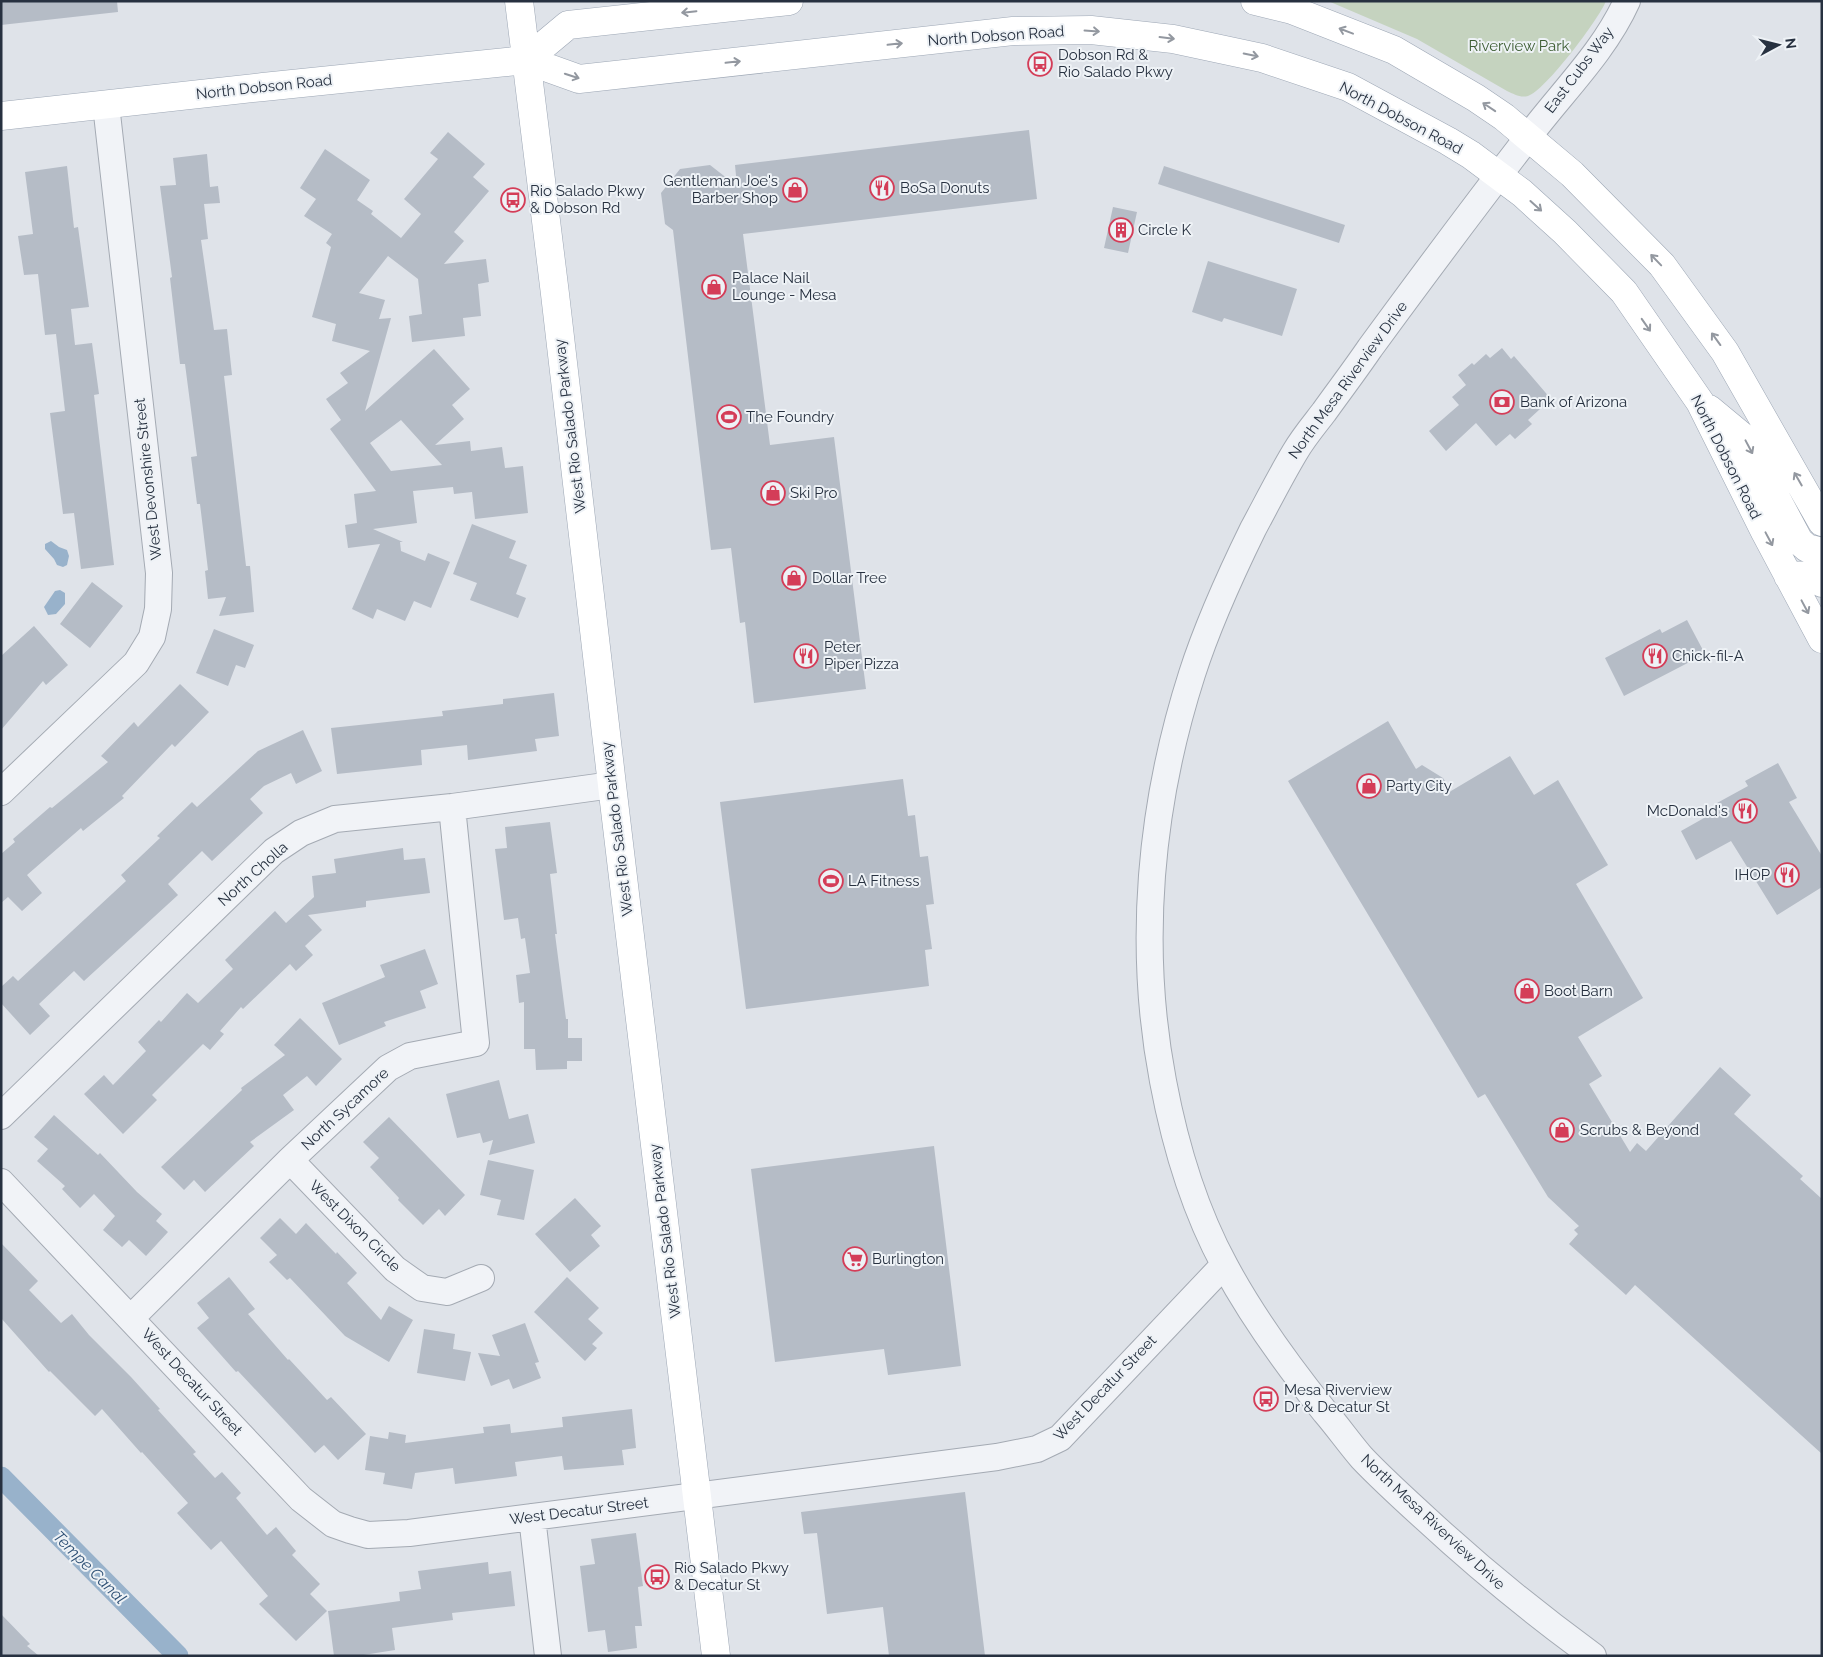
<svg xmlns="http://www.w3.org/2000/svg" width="1823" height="1657" font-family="Raleway,sans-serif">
<rect width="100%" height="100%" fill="#dfe3e9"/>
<path fill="#c5d3bf" d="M 1328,1 L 1606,1 C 1599,19 1545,91 1528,96 C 1520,98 1514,94 1507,91 L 1417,39 Z"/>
<path fill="#98b2cb" d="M 51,541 L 59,547 L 67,550 L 69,556 L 67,565 L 63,567 L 57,565 L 54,559 L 45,549 L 45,544 Z
M 60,590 L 65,593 L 65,604 L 56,614 L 48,615 L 44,607 L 55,591 Z"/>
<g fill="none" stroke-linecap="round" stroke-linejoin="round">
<path stroke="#98b2cb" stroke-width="21" d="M 1,1477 L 178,1656"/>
</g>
<path fill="#b5bcc6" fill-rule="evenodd" d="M 1,1 L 117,1 L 118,12 L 1,25 Z
M 1029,130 L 1037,199 L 743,234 L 770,445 L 834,437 L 866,689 L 754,703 L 745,622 L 740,623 L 731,548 L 711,550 L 673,230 L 665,224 L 661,193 L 680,169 L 710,165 L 737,186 L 735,165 Z
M 448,132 L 485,164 L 473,177 L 489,191 L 454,232 L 464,241 L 444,264 L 486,259 L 489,282 L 478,284 L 481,316 L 463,318 L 465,336 L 412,342 L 409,316 L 422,314 L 418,279 L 388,256 L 359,293 L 385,300 L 379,319 L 391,318 L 365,411 L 434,349 L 470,389 L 452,405 L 464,419 L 435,445 L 470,441 L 471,451 L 502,447 L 505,468 L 523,466 L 528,513 L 475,519 L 472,492 L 454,494 L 453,487 L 413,491 L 417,523 L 373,529 L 403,542 L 400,542 L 401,551 L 425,561 L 428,553 L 450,562 L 431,608 L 414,601 L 405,621 L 377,609 L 373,619 L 352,609 L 380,544 L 348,548 L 345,525 L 357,523 L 354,494 L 376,491 L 330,429 L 341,420 L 326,399 L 348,383 L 340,373 L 370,351 L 332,341 L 336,324 L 312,317 L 331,247 L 326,243 L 332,234 L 304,216 L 316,199 L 300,188 L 325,149 L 370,180 L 357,200 L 373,211 L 371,214 L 401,238 L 421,214 L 404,199 L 438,159 L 430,153 ZM 401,420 L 429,451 L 442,465 L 391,471 L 370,443 Z
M 207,154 L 210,187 L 218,186 L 220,203 L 204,204 L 208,239 L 201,240 L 214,330 L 227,329 L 232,375 L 224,376 L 246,566 L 250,566 L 254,612 L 219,616 L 226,597 L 208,599 L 205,571 L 208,570 L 200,504 L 197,504 L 191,457 L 197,456 L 185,364 L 180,364 L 170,278 L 172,277 L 160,186 L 176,185 L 173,158 Z
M 67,166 L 74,228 L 78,227 L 89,307 L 71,309 L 75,345 L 92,343 L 99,394 L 94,395 L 114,565 L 81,569 L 74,513 L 63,514 L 50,413 L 65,411 L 56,334 L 45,335 L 38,274 L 24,275 L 18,236 L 33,234 L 25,172 Z
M 1164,166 L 1345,225 L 1339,243 L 1158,184 Z
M 1113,207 L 1137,212 L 1128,253 L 1104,248 Z
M 1208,261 L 1297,289 L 1282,336 L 1224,318 L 1222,322 L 1192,312 Z
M 1502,348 L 1511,359 L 1514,356 L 1551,399 L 1528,420 L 1532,424 L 1515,439 L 1510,434 L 1496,446 L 1476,423 L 1446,451 L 1429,431 L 1459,405 L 1452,397 L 1466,385 L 1458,375 L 1472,363 L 1474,365 L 1486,354 L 1490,358 Z
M 472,524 L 516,541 L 509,558 L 527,565 L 516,594 L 526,598 L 518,618 L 470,600 L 477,583 L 453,574 Z
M 92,582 L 123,606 L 90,648 L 60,624 Z
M 1687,620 L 1705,654 L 1624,696 L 1605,658 L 1660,629 L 1662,633 Z
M 34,626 L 68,665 L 46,685 L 43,681 L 1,730 L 1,656 Z
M 214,629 L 254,645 L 245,668 L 236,665 L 228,686 L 196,673 Z
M 180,684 L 209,712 L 175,747 L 172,744 L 122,796 L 124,798 L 83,831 L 81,828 L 27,875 L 42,893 L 22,911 L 8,897 L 1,903 L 1,854 L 15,842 L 13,839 L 50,807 L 52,808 L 108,762 L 101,756 L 134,722 L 138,727 Z
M 554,693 L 559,736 L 535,739 L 537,751 L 468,760 L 467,745 L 421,750 L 422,765 L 337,774 L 331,728 L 443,716 L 442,711 L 503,704 L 503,699 Z
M 1388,721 L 1416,769 L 1422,765 L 1443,778 L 1451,791 L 1510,756 L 1534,795 L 1558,780 L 1608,865 L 1576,884 L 1643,998 L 1578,1037 L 1602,1076 L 1589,1084 L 1630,1152 L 1637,1143 L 1646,1151 L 1720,1067 L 1751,1095 L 1734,1114 L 1803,1176 L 1800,1179 L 1822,1199 L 1822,1454 L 1635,1285 L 1626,1295 L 1569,1244 L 1578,1234 L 1574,1230 L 1579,1226 L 1548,1197 L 1485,1094 L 1478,1098 L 1288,781 Z
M 303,730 L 322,771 L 296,784 L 291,773 L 264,786 L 250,799 L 263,813 L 212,861 L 202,851 L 168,884 L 178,895 L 84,981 L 74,971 L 39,1004 L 50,1016 L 30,1035 L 1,1003 L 1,987 L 13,976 L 18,981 L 126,881 L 121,875 L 160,838 L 157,836 L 192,802 L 197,807 L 258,751 Z
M 1778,763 L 1797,798 L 1789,802 L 1822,856 L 1822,887 L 1777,915 L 1731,841 L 1696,860 L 1681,831 L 1720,809 L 1717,803 L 1748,786 L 1745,781 Z
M 903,779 L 908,816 L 915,815 L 920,857 L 928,856 L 934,904 L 926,905 L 932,949 L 925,950 L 929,986 L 746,1009 L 720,802 Z
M 550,822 L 557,873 L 550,874 L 557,934 L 555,934 L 566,1019 L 568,1019 L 568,1038 L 582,1038 L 582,1061 L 567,1061 L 567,1069 L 536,1070 L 535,1049 L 524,1049 L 524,1002 L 519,1003 L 516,975 L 530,973 L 525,938 L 521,939 L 518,918 L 504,920 L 495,849 L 507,848 L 505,827 Z
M 403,848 L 404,860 L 425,858 L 430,893 L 366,901 L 366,907 L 308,915 L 322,930 L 305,946 L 313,955 L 296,971 L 290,964 L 243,1009 L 241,1007 L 220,1031 L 224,1034 L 210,1050 L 203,1044 L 152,1095 L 157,1100 L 123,1134 L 84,1094 L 104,1075 L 113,1085 L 146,1051 L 138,1042 L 159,1020 L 161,1022 L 187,993 L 198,1003 L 233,969 L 225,960 L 275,911 L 286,923 L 314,897 L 312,876 L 336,873 L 334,859 Z
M 425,949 L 438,984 L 420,991 L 426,1008 L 384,1022 L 386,1026 L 339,1045 L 322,1003 L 385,977 L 380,965 Z
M 300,1018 L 342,1059 L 316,1086 L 307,1076 L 283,1095 L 294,1110 L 250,1142 L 254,1146 L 205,1192 L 194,1180 L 184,1190 L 161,1167 L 242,1090 L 241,1088 L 285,1055 L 274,1045 Z
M 499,1080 L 509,1119 L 528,1114 L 535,1143 L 489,1155 L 493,1140 L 483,1143 L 480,1133 L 457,1138 L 446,1094 Z
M 54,1115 L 98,1155 L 100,1153 L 137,1192 L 162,1214 L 156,1221 L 168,1232 L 146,1256 L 129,1240 L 122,1247 L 103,1230 L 115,1216 L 94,1194 L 80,1208 L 62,1189 L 65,1186 L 37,1161 L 48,1149 L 34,1137 Z
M 389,1117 L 465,1195 L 445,1216 L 439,1209 L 423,1225 L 398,1200 L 399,1198 L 370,1167 L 379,1158 L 363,1142 Z
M 934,1146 L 961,1366 L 888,1375 L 884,1349 L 775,1362 L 751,1169 Z
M 488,1160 L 534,1170 L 524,1220 L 497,1215 L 501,1200 L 480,1195 Z
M 575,1198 L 601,1226 L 591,1235 L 600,1246 L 570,1272 L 535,1234 Z
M 280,1218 L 296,1234 L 306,1223 L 336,1254 L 337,1252 L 357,1273 L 347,1283 L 381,1320 L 389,1306 L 413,1320 L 389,1362 L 345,1336 L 290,1278 L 287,1280 L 269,1262 L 277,1255 L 260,1238 Z
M 1,1243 L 38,1281 L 29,1290 L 61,1323 L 72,1314 L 89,1335 L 131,1377 L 160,1409 L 158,1410 L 196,1452 L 193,1454 L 215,1478 L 222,1472 L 241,1493 L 236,1498 L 267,1535 L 276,1527 L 296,1551 L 292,1555 L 320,1584 L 310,1594 L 327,1611 L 296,1641 L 259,1604 L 268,1596 L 221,1541 L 211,1550 L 177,1513 L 188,1503 L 142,1452 L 141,1453 L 102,1409 L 95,1416 L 50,1371 L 49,1372 L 1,1318 Z
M 229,1277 L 255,1309 L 248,1314 L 288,1360 L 289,1359 L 327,1400 L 331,1397 L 366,1434 L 338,1460 L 324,1445 L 315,1453 L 238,1371 L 236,1372 L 197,1328 L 209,1318 L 197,1303 Z
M 567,1277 L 599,1308 L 588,1319 L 603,1333 L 592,1344 L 597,1348 L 585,1361 L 534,1312 Z
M 525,1323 L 539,1362 L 535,1363 L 541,1378 L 513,1389 L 509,1379 L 491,1386 L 478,1353 L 500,1356 L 492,1335 Z
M 424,1329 L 455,1334 L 453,1349 L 471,1352 L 465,1381 L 417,1373 Z
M 632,1409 L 636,1448 L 622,1450 L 624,1465 L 564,1470 L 562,1456 L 515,1462 L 517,1476 L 455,1484 L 453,1468 L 415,1473 L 412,1489 L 383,1484 L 385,1473 L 365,1470 L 370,1436 L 388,1439 L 389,1432 L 406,1435 L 405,1443 L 484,1433 L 483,1427 L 510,1424 L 511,1433 L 563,1427 L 562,1417 Z
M 965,1492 L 985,1656 L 889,1656 L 883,1607 L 827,1614 L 817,1533 L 804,1534 L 801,1512 Z
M 636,1533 L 643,1586 L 638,1587 L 642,1626 L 635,1626 L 637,1648 L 608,1652 L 605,1630 L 588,1632 L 580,1566 L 595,1564 L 591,1539 Z
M 488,1562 L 489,1574 L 511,1571 L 515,1606 L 452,1613 L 453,1620 L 392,1628 L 395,1650 L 357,1656 L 334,1656 L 328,1611 L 400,1601 L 399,1592 L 421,1589 L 418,1571 Z
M 1,1614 L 30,1644 L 27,1646 L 39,1656 L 1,1656 Z"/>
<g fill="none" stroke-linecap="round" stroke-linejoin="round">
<g stroke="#a4aab3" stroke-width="28">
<path id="minor" d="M 1,792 L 136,663 L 152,637 L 158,609 L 159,573 L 106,105
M 1,1116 L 274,851 L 301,833 L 335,819 L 452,807 L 612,785
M 290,1160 L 395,1269 L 422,1288 L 447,1292 L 481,1278
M 1,1182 L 301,1499 L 333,1524 L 350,1530 L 368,1535 L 409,1533 L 997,1457 L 1037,1449 L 1060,1438 L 1224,1265
M 131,1318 L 290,1160 L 388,1068 L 410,1056 L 476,1043 L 452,807
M 532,1517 L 548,1656
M 1593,1656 C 1534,1613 1479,1568 1426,1519 C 1404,1499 1382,1479 1362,1458 C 1349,1443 1338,1427 1325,1412 C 1288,1366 1253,1318 1225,1266 C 1194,1209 1175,1145 1163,1081 C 1137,945 1150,805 1192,674 C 1208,624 1230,576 1253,529 C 1267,503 1280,477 1295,452 C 1303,438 1314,425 1324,412 C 1339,391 1355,370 1370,348 C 1422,277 1475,206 1529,136 C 1562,92 1604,52 1627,1"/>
</g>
<g stroke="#9da7b5" stroke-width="29">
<path id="major" d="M 519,1 L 555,294 L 612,785 L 716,1656
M 1255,1 L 1292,10 L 1394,50 L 1476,98 L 1504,117 L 1572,174 L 1662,265 L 1725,352 L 1822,522
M 526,60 L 568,25 L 789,1
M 1,116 L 263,87 L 526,60 L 579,79 L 1013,31 L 1091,30 L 1173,39 L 1262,58 L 1348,87 L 1448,141 L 1471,155 L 1522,193 L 1565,232 L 1624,292 L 1700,402 L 1765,532 L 1822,639
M 1709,409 L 1744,438 L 1799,541 L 1807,548 L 1822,552
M 1788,576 C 1799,575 1814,574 1822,583"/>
</g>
<use href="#minor" stroke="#f1f3f7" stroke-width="26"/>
<use href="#major" stroke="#fff" stroke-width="28"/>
</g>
<defs><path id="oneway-shaft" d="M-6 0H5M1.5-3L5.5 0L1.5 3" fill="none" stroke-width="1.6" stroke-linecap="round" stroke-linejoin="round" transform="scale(1.25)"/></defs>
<g stroke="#9398a0">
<use href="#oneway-shaft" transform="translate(689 12) rotate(174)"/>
<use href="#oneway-shaft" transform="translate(1092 31) rotate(4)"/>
<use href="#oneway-shaft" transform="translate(1346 31) rotate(-159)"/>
<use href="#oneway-shaft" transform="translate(1167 38) rotate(7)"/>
<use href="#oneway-shaft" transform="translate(895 44) rotate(-6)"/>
<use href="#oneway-shaft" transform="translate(1251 55) rotate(12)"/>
<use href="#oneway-shaft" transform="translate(733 62) rotate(-6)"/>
<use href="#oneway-shaft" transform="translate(572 76) rotate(18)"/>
<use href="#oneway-shaft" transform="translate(1489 107) rotate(-146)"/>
<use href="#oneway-shaft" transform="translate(1536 206) rotate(42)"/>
<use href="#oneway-shaft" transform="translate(1656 260) rotate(-134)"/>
<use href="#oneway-shaft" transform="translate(1646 325) rotate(55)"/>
<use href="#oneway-shaft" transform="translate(1716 339) rotate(-126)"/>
<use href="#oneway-shaft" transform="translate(1749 447) rotate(62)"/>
<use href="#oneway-shaft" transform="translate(1798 479) rotate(-120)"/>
<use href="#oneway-shaft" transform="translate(1769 539) rotate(62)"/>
<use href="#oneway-shaft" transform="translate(1805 607) rotate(62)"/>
</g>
<defs>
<g id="bus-ring" transform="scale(1.25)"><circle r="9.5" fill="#eef2f6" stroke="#d43d58" stroke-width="1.5"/><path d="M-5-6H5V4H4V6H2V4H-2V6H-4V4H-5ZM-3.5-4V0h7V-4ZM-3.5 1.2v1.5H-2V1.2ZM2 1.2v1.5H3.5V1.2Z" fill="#d43d58"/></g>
<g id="restaurant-ring" transform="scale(1.25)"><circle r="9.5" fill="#eef2f6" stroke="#d43d58" stroke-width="1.5"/><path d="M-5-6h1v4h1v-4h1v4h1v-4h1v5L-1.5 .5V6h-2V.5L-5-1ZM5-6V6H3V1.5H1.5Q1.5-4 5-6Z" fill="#d43d58"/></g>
<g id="shop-ring" transform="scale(1.25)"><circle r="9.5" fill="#eef2f6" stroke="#d43d58" stroke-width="1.5"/><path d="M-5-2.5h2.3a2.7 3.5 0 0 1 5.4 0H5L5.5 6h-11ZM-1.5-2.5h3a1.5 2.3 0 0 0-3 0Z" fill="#d43d58"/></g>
<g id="building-ring" transform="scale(1.25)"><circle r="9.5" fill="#eef2f6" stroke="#d43d58" stroke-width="1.5"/><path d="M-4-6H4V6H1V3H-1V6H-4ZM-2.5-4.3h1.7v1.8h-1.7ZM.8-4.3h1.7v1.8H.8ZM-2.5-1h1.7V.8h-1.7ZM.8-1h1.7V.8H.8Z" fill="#d43d58"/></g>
<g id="bank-ring" transform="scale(1.25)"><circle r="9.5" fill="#eef2f6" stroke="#d43d58" stroke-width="1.5"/><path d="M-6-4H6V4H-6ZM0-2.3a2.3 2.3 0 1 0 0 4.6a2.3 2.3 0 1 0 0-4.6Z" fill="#d43d58"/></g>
<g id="stadium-ring" transform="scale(1.25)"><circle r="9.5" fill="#eef2f6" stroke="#d43d58" stroke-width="1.5"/><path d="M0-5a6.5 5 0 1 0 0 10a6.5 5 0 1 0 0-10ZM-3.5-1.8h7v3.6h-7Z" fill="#d43d58"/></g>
<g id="supermarket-ring" transform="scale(1.25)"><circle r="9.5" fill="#eef2f6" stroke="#d43d58" stroke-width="1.5"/><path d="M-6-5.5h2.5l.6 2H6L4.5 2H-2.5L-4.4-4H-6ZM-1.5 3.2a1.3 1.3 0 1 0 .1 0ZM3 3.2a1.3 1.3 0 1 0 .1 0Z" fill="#d43d58"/></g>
</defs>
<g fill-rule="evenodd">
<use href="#bus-ring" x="1040" y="64"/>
<use href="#restaurant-ring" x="882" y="188"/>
<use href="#shop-ring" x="795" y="190"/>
<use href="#bus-ring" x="513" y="200"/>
<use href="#building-ring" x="1121" y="230"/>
<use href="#shop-ring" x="714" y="287"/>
<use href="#bank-ring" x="1502" y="402"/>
<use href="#stadium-ring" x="729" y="417"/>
<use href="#shop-ring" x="773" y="493"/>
<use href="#shop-ring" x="794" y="578"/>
<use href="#restaurant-ring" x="806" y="656"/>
<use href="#restaurant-ring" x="1655" y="656"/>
<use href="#shop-ring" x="1369" y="786"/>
<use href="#restaurant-ring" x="1745" y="811"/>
<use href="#restaurant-ring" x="1787" y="875"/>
<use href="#stadium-ring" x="831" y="881"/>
<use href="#shop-ring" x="1527" y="991"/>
<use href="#shop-ring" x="1562" y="1130"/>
<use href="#supermarket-ring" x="855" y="1259"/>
<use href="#bus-ring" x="1266" y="1399"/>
<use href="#bus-ring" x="657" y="1577"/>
</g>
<g text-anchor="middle" stroke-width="4" stroke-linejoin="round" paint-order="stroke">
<g font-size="15" fill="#273140" stroke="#eef2f6">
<text transform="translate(996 36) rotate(-4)" y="5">North Dobson Road</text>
<text transform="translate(1579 70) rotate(-53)" y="5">East Cubs Way</text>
<text transform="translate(264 87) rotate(-6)" y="5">North Dobson Road</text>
<text transform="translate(1401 118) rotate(28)" y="5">North Dobson Road</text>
<text transform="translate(1348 380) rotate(-54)" y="5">North Mesa Riverview Drive</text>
<text transform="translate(570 426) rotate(-97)" y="5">West Rio Salado Parkway</text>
<text transform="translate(1726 457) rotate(63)" y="5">North Dobson Road</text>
<text transform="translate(148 479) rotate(-96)" y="5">West Devonshire Street</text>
<text transform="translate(617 829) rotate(-97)" y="5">West Rio Salado Parkway</text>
<text transform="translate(253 874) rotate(-42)" y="5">North Cholla</text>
<text transform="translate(345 1109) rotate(-43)" y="5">North Sycamore</text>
<text transform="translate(355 1226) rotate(45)" y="5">West Dixon Circle</text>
<text transform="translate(665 1231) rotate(-97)" y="5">West Rio Salado Parkway</text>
<text transform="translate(192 1382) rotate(47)" y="5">West Decatur Street</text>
<text transform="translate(1105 1388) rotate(-46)" y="5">West Decatur Street</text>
<text transform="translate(579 1511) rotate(-7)" y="5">West Decatur Street</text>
<text transform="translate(1433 1522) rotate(43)" y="5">North Mesa Riverview Drive</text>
</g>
<g font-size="15" fill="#3d5d33" stroke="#eef2f6">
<text x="1519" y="51">Riverview Park</text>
</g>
<g font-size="15" fill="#273140" stroke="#eef2f6" text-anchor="start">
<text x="1058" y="60">Dobson Rd &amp;<tspan x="1058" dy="17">Rio Salado Pkwy</tspan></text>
<text x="778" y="186" text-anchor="end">Gentleman Joe's<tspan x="778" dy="17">Barber Shop</tspan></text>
<text x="900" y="193">BoSa Donuts</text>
<text x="530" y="196">Rio Salado Pkwy<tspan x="530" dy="17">&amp; Dobson Rd</tspan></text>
<text x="1138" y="235">Circle K</text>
<text x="732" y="283">Palace Nail<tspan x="732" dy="17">Lounge - Mesa</tspan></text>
<text x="1520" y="407">Bank of Arizona</text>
<text x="746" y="422">The Foundry</text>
<text x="790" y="498">Ski Pro</text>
<text x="812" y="583">Dollar Tree</text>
<text x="824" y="652">Peter<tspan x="824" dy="17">Piper Pizza</tspan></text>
<text x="1672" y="661">Chick-fil-A</text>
<text x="1386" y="791">Party City</text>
<text x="1728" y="816" text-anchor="end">McDonald's</text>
<text x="1770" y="880" text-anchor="end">IHOP</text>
<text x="848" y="886">LA Fitness</text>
<text x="1544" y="996">Boot Barn</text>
<text x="1580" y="1135">Scrubs &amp; Beyond</text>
<text x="872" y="1264">Burlington</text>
<text x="1284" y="1395">Mesa Riverview<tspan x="1284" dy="17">Dr &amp; Decatur St</tspan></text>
<text x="674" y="1573">Rio Salado Pkwy<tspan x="674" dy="17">&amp; Decatur St</tspan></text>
</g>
<g font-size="16" font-style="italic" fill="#2f5176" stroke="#eef2f6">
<text transform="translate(90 1567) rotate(45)" y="6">Tempe Canal</text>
</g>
</g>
<rect width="1823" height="1657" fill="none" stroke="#273140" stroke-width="5"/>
<g transform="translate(1778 45) rotate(83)" stroke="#eef2f6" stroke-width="4" paint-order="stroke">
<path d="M0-4L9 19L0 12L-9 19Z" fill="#273140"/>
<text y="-8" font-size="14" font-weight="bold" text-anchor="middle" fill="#273140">N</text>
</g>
</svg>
